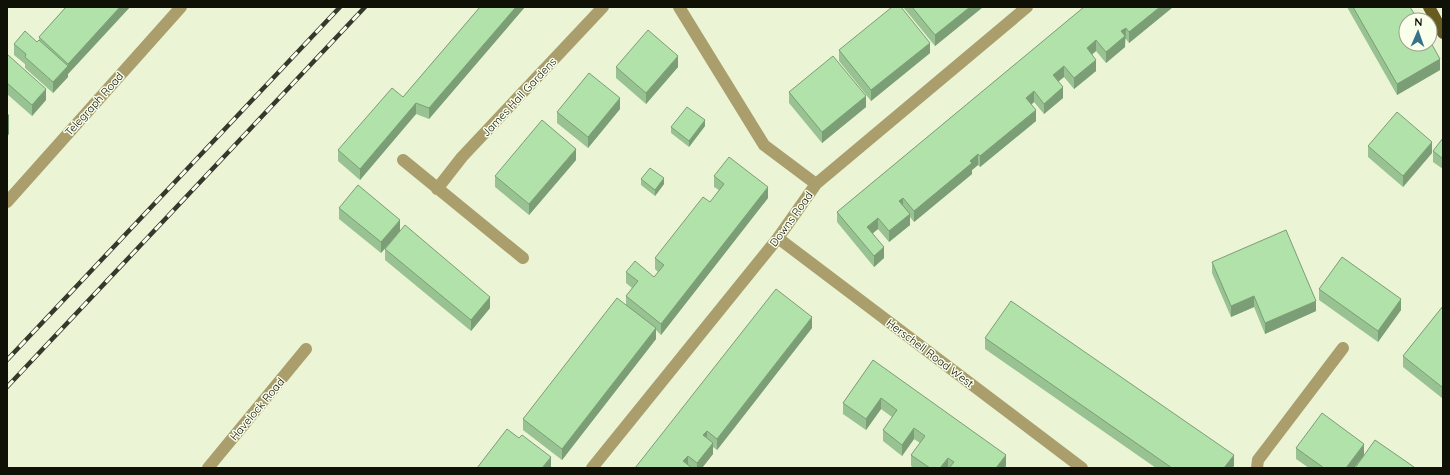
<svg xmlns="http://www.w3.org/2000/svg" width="1450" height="475" font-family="Quicksand,sans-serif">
<rect width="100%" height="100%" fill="#ebf4d4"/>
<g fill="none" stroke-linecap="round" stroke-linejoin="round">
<path stroke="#a99e6c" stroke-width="12" d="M 679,7 L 764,145 L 816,184
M 403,160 L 523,258
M 437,189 L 462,157 L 603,7
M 7,202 L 181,7
M 778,238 L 1082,468
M 208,468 L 306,349
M 592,468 L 778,238 L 816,184 L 1027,7
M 1257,468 L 1258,460 L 1343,348"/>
<path stroke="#675b22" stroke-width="12" d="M 1429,7 L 1443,33"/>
<g stroke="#35392b" stroke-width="4.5">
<path id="rail" d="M 7,360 L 340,7
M 7,387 L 365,7"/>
</g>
<use href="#rail" stroke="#faffec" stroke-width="3" stroke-dasharray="9" stroke-linecap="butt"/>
</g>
<path fill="#98c291" d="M 66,7 L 130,7 L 68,74 L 68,77 L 53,93 L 25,68 L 25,64 L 14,55 L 14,44 L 37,42 L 39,41 L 39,37 Z
M 480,7 L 525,7 L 429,119 L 416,114 L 360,180 L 338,161 L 338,150 L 403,97 Z
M 903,7 L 983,7 L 935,46 Z
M 1084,7 L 1173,7 L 1129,43 L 1126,39 L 1125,39 L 1125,47 L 1106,63 L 1096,51 L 1092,54 L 1096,71 L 1074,89 L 1064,77 L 1058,81 L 1063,98 L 1044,114 L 1034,102 L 1031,105 L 1036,121 L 980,167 L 978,165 L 972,170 L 972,174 L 914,222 L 910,217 L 910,225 L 889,242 L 878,229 L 873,233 L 884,258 L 874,267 L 837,222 L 837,212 Z
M 1347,7 L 1410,7 L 1440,70 L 1397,95 Z
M 839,50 L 930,53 L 871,101 L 839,61 Z
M 7,56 L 46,100 L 32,116 L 7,94 Z
M 616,67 L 678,67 L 646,104 L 616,78 Z
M 789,92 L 866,107 L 822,143 L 789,103 Z
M 620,109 L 588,148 L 557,123 L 557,112 Z
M 705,126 L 689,147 L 671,133 L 671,127 Z
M 1443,138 L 1443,169 L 1433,162 L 1433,151 Z
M 1368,146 L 1432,153 L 1403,187 L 1368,157 Z
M 576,160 L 529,215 L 495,187 L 495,176 Z
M 714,176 L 768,198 L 661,335 L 656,330 L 656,339 L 562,460 L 523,430 L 523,419 L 626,305 L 626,296 L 632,288 L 626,283 L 626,272 L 654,277 L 658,272 L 655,269 L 655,258 L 710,202 L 719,190 L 714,187 Z
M 641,179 L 664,184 L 655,196 L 641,185 Z
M 339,208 L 400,231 L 381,253 L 339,219 Z
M 385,249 L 490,308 L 471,331 L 385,260 Z
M 1212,262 L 1316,311 L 1265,334 L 1254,307 L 1231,317 L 1212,273 Z
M 1319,289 L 1401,310 L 1378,342 L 1319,300 Z
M 1443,306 L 1442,398 L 1403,367 L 1403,356 Z
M 812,328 L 717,450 L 713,447 L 713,454 L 702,468 L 635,468 Z
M 985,338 L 1234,466 L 1232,468 L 1156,468 L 985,349 Z
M 873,360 L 1006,466 L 1004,468 L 914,468 L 911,466 L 911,455 L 920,443 L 914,439 L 902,456 L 883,441 L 883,430 L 892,417 L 881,409 L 866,430 L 843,414 L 843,403 Z
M 1296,448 L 1364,455 L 1354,468 L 1309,468 L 1296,459 Z"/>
<path fill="#7c9e76" d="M 120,7 L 130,7 L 68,74 L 68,64 Z
M 516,7 L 525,7 L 429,119 L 429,108 Z
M 970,7 L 983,7 L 935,46 L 935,35 Z
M 1160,7 L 1173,7 L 1129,43 L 1129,32 Z
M 1126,28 L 1125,47 L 1106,63 L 1106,52 L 1121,31 Z
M 1096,40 L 1096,51 L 1087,59 L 1087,48 Z
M 930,43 L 930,53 L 871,101 L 871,90 Z
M 678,56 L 678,67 L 646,104 L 646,93 Z
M 1440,59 L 1440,70 L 1397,95 L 1397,84 Z
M 1096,60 L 1096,71 L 1074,89 L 1074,78 Z
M 68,66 L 68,77 L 53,93 L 53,82 Z
M 1064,66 L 1064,77 L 1053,86 L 1053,75 Z
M 1063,87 L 1063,98 L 1044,114 L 1044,104 Z
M 46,89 L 46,100 L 32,116 L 32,105 Z
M 1034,91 L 1034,102 L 1026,109 L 1026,98 Z
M 866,96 L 866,107 L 822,143 L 822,132 Z
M 620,98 L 620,109 L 588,148 L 588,137 Z
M 416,103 L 416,114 L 360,180 L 360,169 Z
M 1036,110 L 1036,121 L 980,167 L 980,156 Z
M 9,114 L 9,134 L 7,137 L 7,116 Z
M 705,120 L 705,126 L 689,147 L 689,141 Z
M 1432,142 L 1432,153 L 1403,187 L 1403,176 Z
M 576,149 L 576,160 L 529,215 L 529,204 Z
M 978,154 L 978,165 L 972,170 L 972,174 L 914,222 L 914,211 Z
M 664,178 L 664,184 L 655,196 L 655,190 Z
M 768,187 L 768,198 L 661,335 L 661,324 Z
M 903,198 L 903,209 L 899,201 Z
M 910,214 L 910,225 L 889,242 L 889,231 Z
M 878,218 L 878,229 L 867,238 L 867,227 Z
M 400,220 L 400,231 L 381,253 L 381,242 Z
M 884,247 L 884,258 L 874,267 L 874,256 Z
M 1254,296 L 1254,307 L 1231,317 L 1231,306 Z
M 490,297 L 490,308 L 471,331 L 471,320 Z
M 1401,299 L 1401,310 L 1378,342 L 1378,331 Z
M 1316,301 L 1316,311 L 1265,334 L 1265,323 Z
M 812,317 L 812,328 L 717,450 L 717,439 Z
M 656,328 L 656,339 L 562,460 L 562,449 Z
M 1443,386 L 1443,397 L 1442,398 L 1442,387 Z
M 881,398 L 881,409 L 866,430 L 866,419 Z
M 914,428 L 914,439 L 902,456 L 902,445 Z
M 707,431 L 707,442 L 703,435 Z
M 713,443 L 713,454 L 702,468 L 697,468 L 697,463 Z
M 1364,444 L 1364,455 L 1354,468 L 1346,468 Z
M 1006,455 L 1006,466 L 1004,468 L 996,468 Z
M 1234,455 L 1234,466 L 1232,468 L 1224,468 Z
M 688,456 L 688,467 L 683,461 Z
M 551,457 L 551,468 L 542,468 Z
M 948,458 L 948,468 L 940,468 Z"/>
<path fill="#b1e2a9" stroke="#7c9e76" d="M 66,7 L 120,7 L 68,64 L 39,37 Z
M 480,7 L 516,7 L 429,108 L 416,103 L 360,169 L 338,150 L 392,88 L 403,97 Z
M 892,7 L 901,7 L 930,43 L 871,90 L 839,50 Z
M 912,7 L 970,7 L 935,35 Z
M 1084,7 L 1160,7 L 1129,32 L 1126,28 L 1121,31 L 1125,36 L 1106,52 L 1096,40 L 1087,48 L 1096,60 L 1074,78 L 1064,66 L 1053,75 L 1063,87 L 1044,104 L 1034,91 L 1026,98 L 1036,110 L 980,156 L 978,154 L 970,161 L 972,163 L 914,211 L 903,198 L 899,201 L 910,214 L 889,231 L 878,218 L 867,227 L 884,247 L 874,256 L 837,212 Z
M 1353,7 L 1410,7 L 1418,20 L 1406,20 L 1406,44 L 1430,44 L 1430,41 L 1440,59 L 1397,84 Z
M 648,30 L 678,56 L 646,93 L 616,67 Z
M 25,31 L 37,42 L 39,40 L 68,66 L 53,82 L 25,57 L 26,54 L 14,44 Z
M 8,55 L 46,89 L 32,105 L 7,83 L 7,56 Z
M 833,56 L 866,96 L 822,132 L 789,92 Z
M 589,73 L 620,98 L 588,137 L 557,112 Z
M 687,107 L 705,120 L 689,141 L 671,127 Z
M 1397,112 L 1432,142 L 1403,176 L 1368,146 Z
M 542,120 L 576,149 L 529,204 L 495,176 Z
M 1443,138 L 1443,159 L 1433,151 Z
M 729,157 L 768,187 L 661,324 L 626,296 L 638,281 L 626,272 L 635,261 L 654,277 L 664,265 L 655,258 L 703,197 L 710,202 L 724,184 L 714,176 Z
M 650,168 L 664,178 L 655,190 L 641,179 Z
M 358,185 L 400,220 L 381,242 L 339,208 Z
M 405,225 L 490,297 L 471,320 L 385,249 Z
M 1286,230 L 1316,301 L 1265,323 L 1254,296 L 1231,306 L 1212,262 Z
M 1342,257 L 1401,299 L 1378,331 L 1319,289 Z
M 776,289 L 812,317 L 717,439 L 707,431 L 703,435 L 713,443 L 697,463 L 688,456 L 683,461 L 692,468 L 635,468 Z
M 617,298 L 656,328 L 562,449 L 523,419 Z
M 1011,301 L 1234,455 L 1224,468 L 1172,468 L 985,338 Z
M 1443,306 L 1443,386 L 1442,387 L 1403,356 Z
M 873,360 L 1006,455 L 996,468 L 949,468 L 954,462 L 948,458 L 940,468 L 930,468 L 911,455 L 925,436 L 914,428 L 902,445 L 883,430 L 897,410 L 881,398 L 866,419 L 843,403 Z
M 1322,413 L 1364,444 L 1346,468 L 1324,468 L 1296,448 Z
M 507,429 L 519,438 L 522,435 L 551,457 L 542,468 L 477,468 Z
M 1375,440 L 1414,467 L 1413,468 L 1355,468 Z"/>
<g text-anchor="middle" stroke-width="3" stroke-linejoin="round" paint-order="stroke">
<g font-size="11" fill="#0f1107" stroke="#faffec">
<text transform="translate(519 97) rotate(-47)" y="4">James Hall Gardens</text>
<text transform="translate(94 104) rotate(-48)" y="4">Telegraph Road</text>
<text transform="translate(791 219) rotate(-54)" y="4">Downs Road</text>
<text transform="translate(930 353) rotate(37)" y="4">Herschell Road West</text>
<text transform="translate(257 409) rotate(-50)" y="4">Havelock Road</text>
</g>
</g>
<rect width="1450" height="475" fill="none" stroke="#0f1107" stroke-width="16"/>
<g transform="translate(1418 32) rotate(2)"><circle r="19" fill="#faffec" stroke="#9ca090"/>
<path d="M0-3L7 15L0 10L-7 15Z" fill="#37718a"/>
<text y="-6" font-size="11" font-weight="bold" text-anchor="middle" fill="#0f1107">N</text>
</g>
</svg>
